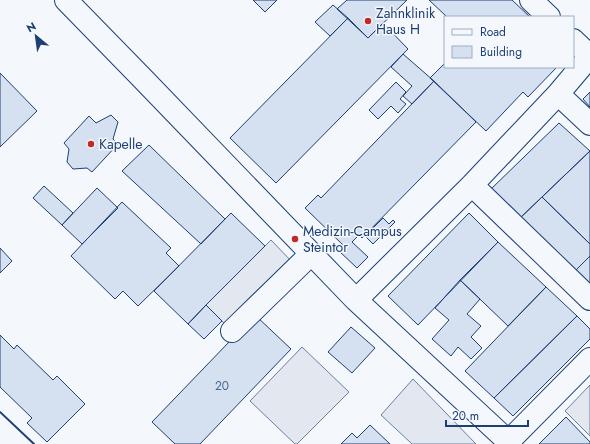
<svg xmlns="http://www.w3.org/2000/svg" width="590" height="444" font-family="Jost,sans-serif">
<rect width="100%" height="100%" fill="#f4f7fb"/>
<path fill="#e3e8f0" stroke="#687fa3" d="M 271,240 L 294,264 L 229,328 L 206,305 Z
M 302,347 L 349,392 L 297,444 L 295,444 L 250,401 Z
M 413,379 L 476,444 L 412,444 L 381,415 Z
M 590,385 L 590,436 L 565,411 Z"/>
<path fill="#d5e0f0" stroke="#1d3f73" d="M 253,0 L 277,0 L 265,12 Z
M 347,0 L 407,0 L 368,38 L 337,9 Z
M 429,0 L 512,0 L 530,17 L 447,17 Z
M 333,5 L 348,18 L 330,36 L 315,22 Z
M 348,18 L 368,38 L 383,23 L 408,49 L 276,183 L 230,138 Z
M 403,54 L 434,81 L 412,104 L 403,96 L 412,86 L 391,67 Z
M 445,63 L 445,67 L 557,67 L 528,97 L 523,92 L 486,131 L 430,78 Z
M 0,73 L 37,111 L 0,147 Z
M 434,81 L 476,122 L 362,238 L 359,235 L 352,242 L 368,257 L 357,268 L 339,251 L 344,246 L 305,208 L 318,195 L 321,198 Z
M 396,82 L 406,92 L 400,99 L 406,104 L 398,113 L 391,106 L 378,119 L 369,110 Z
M 590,92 L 590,107 L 583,99 Z
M 111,115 L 118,122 L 113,139 L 118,144 L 92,172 L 87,168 L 73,169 L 67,162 L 69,149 L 64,143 L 89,116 L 96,123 Z
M 559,123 L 590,151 L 518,220 L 489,191 Z
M 149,145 L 225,219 L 201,244 L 122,171 Z
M 590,151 L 590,244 L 542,197 Z
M 44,186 L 73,213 L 62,225 L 33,198 Z
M 97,188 L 118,208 L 82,244 L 62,225 Z
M 542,197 L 590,244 L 590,256 L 572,274 L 518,220 Z
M 122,202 L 171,248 L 166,253 L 179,266 L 138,306 L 123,291 L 115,299 L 71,256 Z
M 231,213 L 265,246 L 206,305 L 188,324 L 154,291 Z
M 469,213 L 498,242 L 418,325 L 388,296 Z
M 383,218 L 389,224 L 393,220 L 395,222 L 373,244 L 365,236 Z
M 498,242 L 546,287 L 508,326 L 460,280 Z
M 0,248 L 12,261 L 0,273 Z
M 590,256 L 590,291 L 572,274 Z
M 460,280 L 480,299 L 467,314 L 481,326 L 471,337 L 482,348 L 471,359 L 458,347 L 451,356 L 432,339 L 449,320 L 435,308 Z
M 546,287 L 577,316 L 494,398 L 465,371 Z
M 206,305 L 222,321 L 204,339 L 188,324 Z
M 255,315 L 291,349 L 200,444 L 175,444 L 152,422 Z
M 577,316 L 590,329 L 590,339 L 513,416 L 494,398 Z
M 351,327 L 375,348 L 352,373 L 328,352 Z
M 0,335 L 14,349 L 17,345 L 53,380 L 57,376 L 85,404 L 47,442 L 27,423 L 32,418 L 0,387 Z
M 566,417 L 590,442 L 590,444 L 539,444 Z
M 370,425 L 390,444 L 341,444 L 352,433 L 357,438 Z"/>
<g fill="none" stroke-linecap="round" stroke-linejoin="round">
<g stroke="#1d3f73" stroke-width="24">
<path id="minor" d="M 66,0 L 144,80 L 356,300 L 511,444
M 531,0 L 549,17
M 573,40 L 590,56
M 558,94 L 590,124
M 472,185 L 590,299
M 356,300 L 472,185 L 558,94 L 590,56
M 232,331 L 311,254
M 506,444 L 590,359"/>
</g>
<use href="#minor" stroke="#f4f7fb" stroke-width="22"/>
<path stroke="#1d3f73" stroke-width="2" d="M 0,412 L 34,444"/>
</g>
<g fill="#c62828" stroke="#f4f7fb" stroke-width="1.5">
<circle cx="368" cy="21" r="4"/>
<circle cx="91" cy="144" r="4"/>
<circle cx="295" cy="239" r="4"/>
</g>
<g text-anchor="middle" stroke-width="3" stroke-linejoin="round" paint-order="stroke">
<g font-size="12" fill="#4b6792">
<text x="222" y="390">20</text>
</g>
<g font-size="14" fill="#1d3f73" stroke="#f4f7fb" text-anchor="start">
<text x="376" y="18">Zahnklinik<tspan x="376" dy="16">Haus H</tspan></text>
<text x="99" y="149">Kapelle</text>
<text x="303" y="236">Medizin-Campus<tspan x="303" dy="16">Steintor</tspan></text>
</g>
</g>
<rect x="444" y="16" width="130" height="52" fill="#f4f7fb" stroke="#9eadc5"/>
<rect x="452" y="29" width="20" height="6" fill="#f4f7fb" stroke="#9eadc5"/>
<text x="480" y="36" font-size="12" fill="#1d3f73">Road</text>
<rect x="452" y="46" width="20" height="12" fill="#d5e0f0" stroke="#9eadc5"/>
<text x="480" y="56" font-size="12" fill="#1d3f73">Building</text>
<g transform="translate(36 36) rotate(331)" stroke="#f4f7fb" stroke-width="3" paint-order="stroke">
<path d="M0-3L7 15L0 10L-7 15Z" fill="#1d3f73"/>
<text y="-6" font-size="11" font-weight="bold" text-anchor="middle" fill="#1d3f73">N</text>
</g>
<path d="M446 420v6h82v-6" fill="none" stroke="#1d3f73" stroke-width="2"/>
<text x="452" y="420" font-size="12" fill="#1d3f73" stroke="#f4f7fb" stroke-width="3" paint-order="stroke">20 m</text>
</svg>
